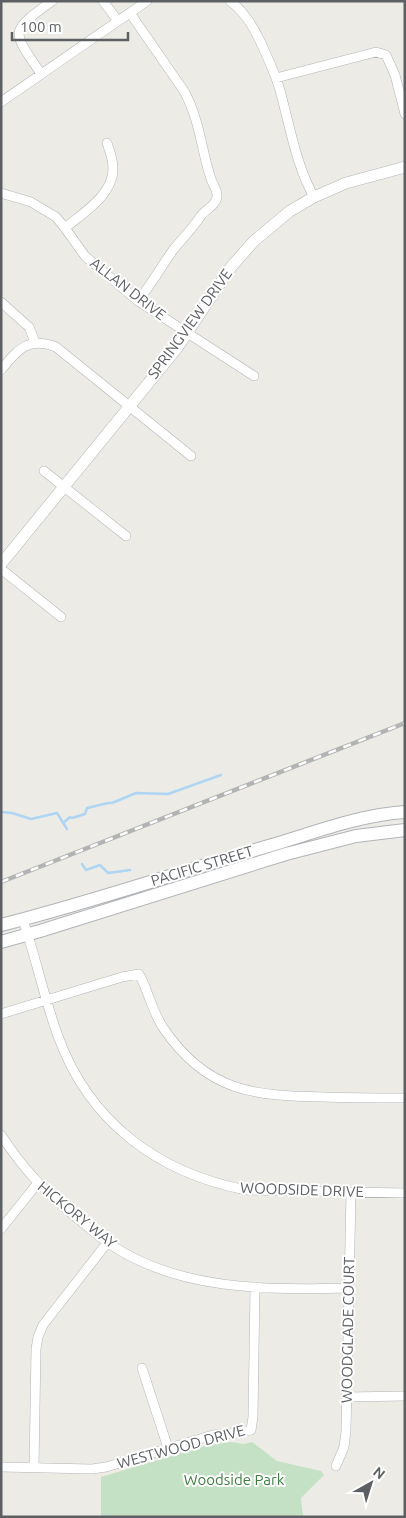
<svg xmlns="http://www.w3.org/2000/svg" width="406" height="1518" font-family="Ubuntu,sans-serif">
<rect width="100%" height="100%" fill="#edebe5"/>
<path fill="#c5e1c5" d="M 231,1442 L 244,1444 L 252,1442 L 277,1461 L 321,1471 L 324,1475 L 301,1498 L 303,1517 L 101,1517 L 101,1477 L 209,1445 Z"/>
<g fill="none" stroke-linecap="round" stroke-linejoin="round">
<path stroke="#aed5f4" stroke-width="2.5" d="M 1,812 L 12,813 L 31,819 L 57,813 L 67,829
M 63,823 L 70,817 L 72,818 L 85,814 L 87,808 L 108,803 L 112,803 L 136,793 L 168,794 L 221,775
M 82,864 L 86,870 L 100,865 L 108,873 L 130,870"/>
<g stroke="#b2b5b8" stroke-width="10">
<path id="minor" d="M 103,1 L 118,21
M 230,1 C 244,11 253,26 260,41 C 267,56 274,71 279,87 C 290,125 295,163 314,197
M 130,13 L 184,91 C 200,120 201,149 211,179 C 213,185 218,191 217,197 C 216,206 204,210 200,217 C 192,229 182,239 173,250 C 161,267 151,285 138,301
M 41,74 C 12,30 8,33 52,1
M 276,78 L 376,52 L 386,55 L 395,75 L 405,114
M 1,102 L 147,1
M 1,193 L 31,202 L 56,217 L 65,228 L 85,256 L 138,301 L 254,376
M 65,228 C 83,213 113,195 113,169 C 113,160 110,151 107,143
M 1,302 L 29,327 L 35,342
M 1,370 C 17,350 28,336 56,347 L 191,456
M 44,471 L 126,536
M 1,569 L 61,617
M 23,920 C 36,958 44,998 58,1036 C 89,1122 158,1173 246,1190 L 405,1193
M 1,1014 L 122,977 L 139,974 C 149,992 152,1012 164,1029 C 207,1092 254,1096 324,1097 C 351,1098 378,1098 405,1098
M 1,1135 C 24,1170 45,1192 77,1218 C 87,1226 97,1235 107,1242 C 176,1291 268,1290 349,1288
M 1,1229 L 37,1184
M 142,1368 L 168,1448
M 347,1397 L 405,1396
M 336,1466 L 344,1447 L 346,1431 L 351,1193
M 1,1467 L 92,1469 L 106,1467 L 213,1435 L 238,1433 L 251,1430 L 253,1417 L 255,1287
M 34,1467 L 36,1349 L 38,1337 L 43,1325 L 107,1243"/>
</g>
<g stroke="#b2b5b8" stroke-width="12">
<path id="tertiary" d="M 1,564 L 177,348 L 231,267 L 254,241 L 290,211 L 314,197 L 346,183 L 405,167"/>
</g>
<g stroke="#b1b4b8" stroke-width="14">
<path id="secondary" d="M 1,925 C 92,902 182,871 272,845 C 316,832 359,815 405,812
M 1,942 L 40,931 L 286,854 L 356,836 L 405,830"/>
</g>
<use href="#minor" stroke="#fff" stroke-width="9"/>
<use href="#tertiary" stroke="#fff" stroke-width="11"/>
<use href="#secondary" stroke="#fff" stroke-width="12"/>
<g stroke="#b2b3b3" stroke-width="4.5">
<path id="rail" d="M 1,882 L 405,723"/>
</g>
<use href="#rail" stroke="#fff" stroke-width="2.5" stroke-dasharray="8" stroke-linecap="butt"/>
</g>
<g text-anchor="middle" stroke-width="4" stroke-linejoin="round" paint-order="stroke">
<g font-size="15" fill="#5d6063" stroke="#fff">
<text transform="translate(128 289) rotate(38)" y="5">ALLAN DRIVE</text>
<text transform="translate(190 324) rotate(-54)" y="5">SPRINGVIEW DRIVE</text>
<text transform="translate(202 866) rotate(-17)" y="5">PACIFIC STREET</text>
<text transform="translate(302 1190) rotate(2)" y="5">WOODSIDE DRIVE</text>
<text transform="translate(77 1215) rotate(39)" y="5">HICKORY WAY</text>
<text transform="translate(348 1330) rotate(-89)" y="5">WOODGLADE COURT</text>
<text transform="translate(181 1447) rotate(-15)" y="5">WESTWOOD DRIVE</text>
</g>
<g font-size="15" fill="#407f44" stroke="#fff">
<text x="234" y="1485">Woodside Park</text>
</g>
</g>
<rect width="406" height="1518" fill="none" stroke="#5d6063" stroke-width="5"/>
<g transform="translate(371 1483) rotate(39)" stroke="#ffffff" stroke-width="4" paint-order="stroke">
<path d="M0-4L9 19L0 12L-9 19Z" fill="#5d6063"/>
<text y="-8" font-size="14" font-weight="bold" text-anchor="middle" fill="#5d6063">N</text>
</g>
<path d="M12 32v8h116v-8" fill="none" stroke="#5d6063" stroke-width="2.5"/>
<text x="20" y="32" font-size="15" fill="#5d6063" stroke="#ffffff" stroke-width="4" paint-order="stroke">100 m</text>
</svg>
